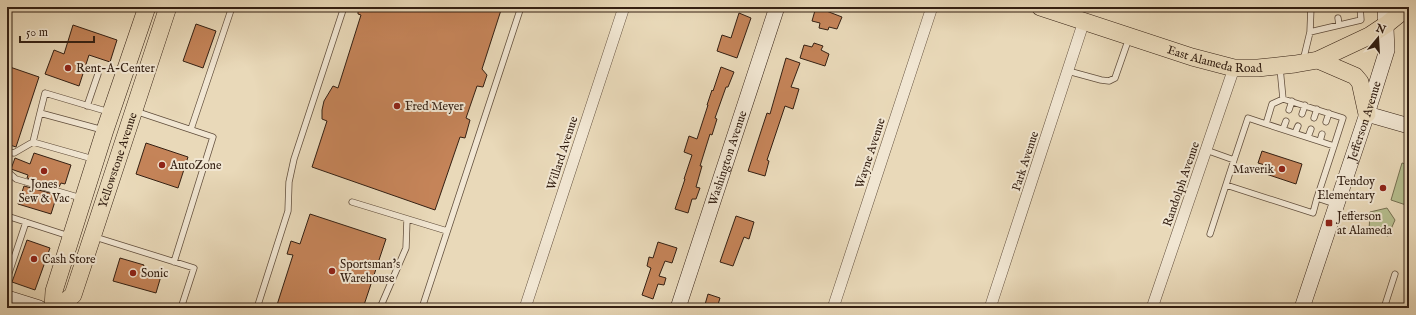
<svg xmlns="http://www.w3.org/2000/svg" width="1416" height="315" font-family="'IM FELL English',serif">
<rect width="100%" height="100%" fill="#e9d9b9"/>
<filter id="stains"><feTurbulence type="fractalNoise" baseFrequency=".005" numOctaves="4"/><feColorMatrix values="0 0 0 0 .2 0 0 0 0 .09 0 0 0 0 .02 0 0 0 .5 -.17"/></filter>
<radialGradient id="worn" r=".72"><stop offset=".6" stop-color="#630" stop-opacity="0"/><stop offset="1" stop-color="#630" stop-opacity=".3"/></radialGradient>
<path fill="#b6bf8f" stroke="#757051" d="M 1402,163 L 1409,165 L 1409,206 L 1391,200 Z
M 1387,208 L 1395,220 L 1388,236 L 1369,231 L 1370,212 Z"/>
<path fill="#c58459" stroke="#342013" d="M 358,7 L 502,7 L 482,69 L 487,75 L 483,87 L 477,86 L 466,118 L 470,120 L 465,138 L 460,137 L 435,210 L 312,167 L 327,121 L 322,119 L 322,110 L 324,101 L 333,86 L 338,88 L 361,15 L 358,14 Z
M 816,7 L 842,17 L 837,29 L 829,27 L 828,30 L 819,28 L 820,23 L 812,21 Z
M 739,13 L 751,18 L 737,58 L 717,51 L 722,35 L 731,38 Z
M 196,24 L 216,31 L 203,68 L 183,61 Z
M 73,25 L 117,40 L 110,62 L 89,55 L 79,86 L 45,74 L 54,50 L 64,54 Z
M 814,43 L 823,46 L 821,50 L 829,54 L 825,66 L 800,58 L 804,45 L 812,47 Z
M 786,58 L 800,63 L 791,87 L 799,89 L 793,109 L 785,106 L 767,160 L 769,161 L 765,176 L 748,171 L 767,113 L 770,114 Z
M 7,66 L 39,77 L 16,147 L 7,144 Z
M 721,67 L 734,72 L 728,87 L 726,87 L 715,118 L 717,119 L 712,135 L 710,134 L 700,166 L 702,166 L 696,187 L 700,188 L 696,199 L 692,199 L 688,213 L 675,209 L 685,179 L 684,179 L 692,155 L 684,152 L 689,136 L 697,139 L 708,105 L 707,105 L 712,90 L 713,91 Z
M 146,143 L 188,157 L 178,188 L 136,174 Z
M 1262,151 L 1302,164 L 1296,184 L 1263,173 L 1265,165 L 1258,163 Z
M 34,153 L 71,165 L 65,184 L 61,183 L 59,187 L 27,178 L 28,175 L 11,169 L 15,158 L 30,164 Z
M 24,186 L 57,195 L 51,214 L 18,204 Z
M 310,214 L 386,239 L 363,308 L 276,308 L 293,255 L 287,254 L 291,241 L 300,244 Z
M 736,216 L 754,222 L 749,239 L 744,237 L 733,266 L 720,262 Z
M 27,240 L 50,248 L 35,290 L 12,282 Z
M 658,242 L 677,248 L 672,263 L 665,261 L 659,276 L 666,278 L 664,285 L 658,284 L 653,299 L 642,295 L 651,268 L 647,266 L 649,257 L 653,258 Z
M 120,258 L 144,265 L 142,270 L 161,276 L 156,293 L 113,281 Z
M 708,294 L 720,298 L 717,308 L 704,308 Z"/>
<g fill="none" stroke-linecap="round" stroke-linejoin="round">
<g stroke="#614e3c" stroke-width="7">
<path id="lane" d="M 1338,18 L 1339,25
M 1310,32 L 1361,20 L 1360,7
M 1303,61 L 1310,32 L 1311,7
M 1280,68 L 1283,99 L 1343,118 L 1334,146 L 1266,124 L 1272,104 L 1283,99
M 1068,71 L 1101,80 L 1109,81 L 1115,78 L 1129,38
M 87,106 L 98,74
M 1289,110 L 1292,101
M 135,111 L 213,137 L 174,262
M 40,113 L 45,93 L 109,112
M 1302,114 L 1305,105
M 1314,118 L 1317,109
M 1326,122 L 1329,113
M 191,129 L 232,7
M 1283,129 L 1286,121
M 1295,133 L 1298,126
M 1308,137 L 1311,129
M 1320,141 L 1322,134
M 1334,146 L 1317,198 L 1335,204
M 1206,150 L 1234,160 L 1248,118 L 1266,124
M 7,152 L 14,153 L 33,142
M 93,159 L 33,142 L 40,113 L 103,130
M 7,171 L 16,179 L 81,198
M 1226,185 L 1313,213 L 1317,198
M 352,202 L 447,231
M 7,216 L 69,236
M 1210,234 L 1234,160
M 95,237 L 194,268 L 181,308
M 7,279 L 26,222
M 257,308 L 288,211 L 289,182 L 294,159 L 344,7
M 380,308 L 406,248 L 407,219
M 422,308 L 521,7
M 1384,308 L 1395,274"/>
</g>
<g stroke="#614e3c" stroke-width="12">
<path id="street" d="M 525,308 L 624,7
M 833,308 L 932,7
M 990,308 L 1084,21
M 1152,308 L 1234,68"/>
</g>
<g stroke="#342013" stroke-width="16">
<g id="secondary">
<path d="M 1367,114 L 1409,126"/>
<path d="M 7,298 L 39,308"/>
<path id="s1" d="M 678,308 L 777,7"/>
<path id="s2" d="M 1302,308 L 1367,114 L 1387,50 L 1385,7"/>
</g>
</g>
<g stroke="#342013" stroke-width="18">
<g id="primary">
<path id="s3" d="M 1040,7 L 1192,57 L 1234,68 L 1258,68 L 1295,64 L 1318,60 L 1369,36 L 1387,24 L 1408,7"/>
<path d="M 1318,60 L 1355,76 L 1360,82 L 1367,114"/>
<path d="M 53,308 L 54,291 L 105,130 L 147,7"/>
<path id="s4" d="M 58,308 L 73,295 L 168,7"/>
</g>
</g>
<use href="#lane" stroke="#f1e6d2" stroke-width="5.5"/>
<use href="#street" stroke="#f1e6d2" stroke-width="11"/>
<use href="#secondary" stroke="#f1e6d2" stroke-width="15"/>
<use href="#primary" stroke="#e9d9b9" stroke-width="17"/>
</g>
<g fill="#8f2418" stroke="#f1e6d2" stroke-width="1.5">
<circle cx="68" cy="68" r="4"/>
<circle cx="397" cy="106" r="4"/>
<circle cx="162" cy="165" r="4"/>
<circle cx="1282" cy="169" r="4"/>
<circle cx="44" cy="171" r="4"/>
<circle cx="1383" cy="188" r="4"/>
<rect x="1325" y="219" width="8" height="8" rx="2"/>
<circle cx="34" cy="259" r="4"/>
<circle cx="332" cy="271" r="4"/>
<circle cx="133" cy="273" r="4"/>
</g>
<g text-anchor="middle" stroke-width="4" stroke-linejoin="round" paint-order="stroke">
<g font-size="12" fill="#342013" stroke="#f1e6d2">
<text dy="4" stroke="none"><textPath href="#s3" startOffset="183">East Alameda Road</textPath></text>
<text dy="4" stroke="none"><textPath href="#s2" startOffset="197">Jefferson Avenue</textPath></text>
<text transform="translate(562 153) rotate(-72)" y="4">Willard Avenue</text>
<text transform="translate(870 153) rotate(-72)" y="4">Wayne Avenue</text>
<text dy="4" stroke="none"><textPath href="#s1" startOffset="158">Washington Avenue</textPath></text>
<text dy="4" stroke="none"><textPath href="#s4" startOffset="162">Yellowstone Avenue</textPath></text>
<text transform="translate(1025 161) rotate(-72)" y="4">Park Avenue</text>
<text transform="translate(1181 184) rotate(-71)" y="4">Randolph Avenue</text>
</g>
<g font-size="12" fill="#342013" stroke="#f1e6d2" text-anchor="start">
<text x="76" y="72">Rent-A-Center</text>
<text x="405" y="110">Fred Meyer</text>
<text x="170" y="169">AutoZone</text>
<text x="1274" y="173" text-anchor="end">Maverik</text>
<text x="1375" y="185" text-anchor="end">Tendoy<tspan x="1375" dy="14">Elementary</tspan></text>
<text x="44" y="188" text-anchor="middle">Jones<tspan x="44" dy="14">Sew &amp; Vac</tspan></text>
<text x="1337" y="220">Jefferson<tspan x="1337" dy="14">at Alameda</tspan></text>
<text x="42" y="263">Cash Store</text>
<text x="340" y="268">Sportsman's<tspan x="340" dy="14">Warehouse</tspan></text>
<text x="141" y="277">Sonic</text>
</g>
</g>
<rect width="1416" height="315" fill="none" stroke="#e9d9b9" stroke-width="24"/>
<rect x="8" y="8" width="1400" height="299" fill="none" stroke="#342013" stroke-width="2"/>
<rect x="12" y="12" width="1392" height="291" fill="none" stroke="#342013"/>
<g transform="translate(1378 38) rotate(18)" stroke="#f1e6d2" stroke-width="3" paint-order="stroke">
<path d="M0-3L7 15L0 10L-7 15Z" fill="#342013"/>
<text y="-6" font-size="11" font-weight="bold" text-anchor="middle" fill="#342013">N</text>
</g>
<path d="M20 36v6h74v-6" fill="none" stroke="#342013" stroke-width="2"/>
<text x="26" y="36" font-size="12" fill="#342013" stroke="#f1e6d2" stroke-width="3" paint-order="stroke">50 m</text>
<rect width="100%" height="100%" filter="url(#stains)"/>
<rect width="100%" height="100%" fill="url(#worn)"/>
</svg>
